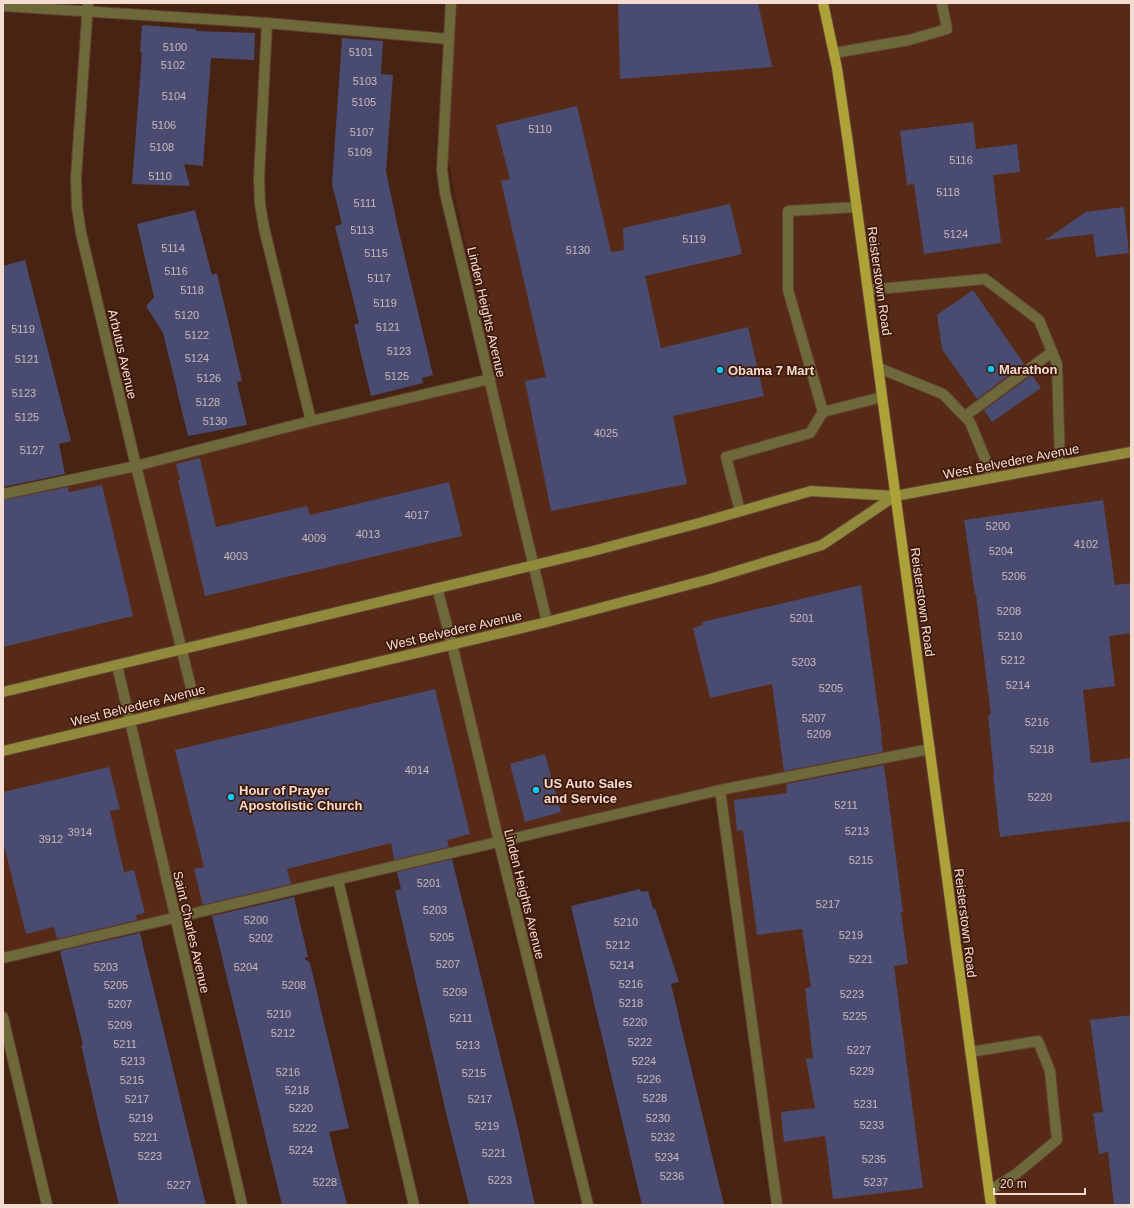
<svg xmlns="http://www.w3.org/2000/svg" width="1134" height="1208" font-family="Arial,sans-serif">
<rect width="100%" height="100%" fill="#472313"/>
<path fill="#562a17" d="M 457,3 L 1131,3 L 1131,1205 L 777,1205 L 718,791 L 3,956 L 3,496 L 494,379 L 484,334 L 448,158 Z"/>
<path fill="#4a4b70" d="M 618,3 L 758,3 L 772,67 L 620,79 Z
M 142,25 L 196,29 L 196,31 L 255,33 L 254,60 L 211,58 L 203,166 L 184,164 L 190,186 L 132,184 L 142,53 L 140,52 Z
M 342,38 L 383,41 L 381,74 L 393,75 L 386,171 L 397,224 L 433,375 L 422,378 L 423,383 L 371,396 L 354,325 L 359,323 L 335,226 L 342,224 L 332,184 Z
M 577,106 L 611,252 L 624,250 L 623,228 L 730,204 L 742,254 L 645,276 L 661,348 L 748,327 L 764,396 L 673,416 L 687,484 L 551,511 L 525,381 L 546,377 L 501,181 L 510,179 L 496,125 Z
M 973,122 L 976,149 L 1017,144 L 1020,172 L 993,175 L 1001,243 L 924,254 L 914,184 L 907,185 L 900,131 Z
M 1124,207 L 1129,253 L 1096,257 L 1093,234 L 1045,240 L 1086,212 Z
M 195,210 L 212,275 L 217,273 L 242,381 L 237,382 L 247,425 L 188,436 L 163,333 L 146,306 L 154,297 L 137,224 Z
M 25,260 L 71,441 L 59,444 L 65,474 L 3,487 L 3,266 Z
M 973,290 L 1024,364 L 977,399 L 942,349 L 937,315 Z
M 1032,375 L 1041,388 L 992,422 L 984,410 Z
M 200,458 L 216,527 L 307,506 L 310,515 L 449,482 L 462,536 L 205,596 L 178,480 L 180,480 L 176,464 Z
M 102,485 L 133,616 L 3,647 L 3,500 L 68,487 L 69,492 Z
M 1103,500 L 1115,585 L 1131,583 L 1131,633 L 1109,636 L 1115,686 L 1083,690 L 1091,763 L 1131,758 L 1131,821 L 1000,837 L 993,774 L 994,774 L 988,715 L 991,715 L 976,594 L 975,595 L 964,520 Z
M 861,585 L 882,737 L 881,737 L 883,752 L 784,771 L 772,684 L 710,698 L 693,628 L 703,625 L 702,622 Z
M 435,689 L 470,834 L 447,840 L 449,847 L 394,860 L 391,843 L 287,869 L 291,884 L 203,905 L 194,869 L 204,867 L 175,750 Z
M 545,754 L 561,812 L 525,822 L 510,764 Z
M 884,765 L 903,912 L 901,912 L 908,964 L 894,966 L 923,1188 L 833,1199 L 825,1136 L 784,1142 L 781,1112 L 815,1108 L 806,1059 L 813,1058 L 805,988 L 811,987 L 802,929 L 757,935 L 743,830 L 737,831 L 734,800 L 787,793 L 786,784 Z
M 109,767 L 120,809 L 110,811 L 124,872 L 134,870 L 145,913 L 136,915 L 137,920 L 57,939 L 54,927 L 26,934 L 3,841 L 3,792 Z
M 452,859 L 518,1128 L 535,1205 L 469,1205 L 448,1121 L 395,891 L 401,889 L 397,872 Z
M 640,889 L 641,892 L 648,891 L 653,909 L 655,908 L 679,982 L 671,984 L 724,1205 L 642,1205 L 571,906 Z
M 294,897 L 308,957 L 304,958 L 310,963 L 349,1128 L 329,1132 L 347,1205 L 282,1205 L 212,916 Z
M 140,933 L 201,1185 L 206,1205 L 119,1205 L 102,1137 L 81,1045 L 83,1045 L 60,951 Z
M 1131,1015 L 1131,1205 L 1114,1205 L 1108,1152 L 1099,1154 L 1093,1113 L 1103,1112 L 1090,1020 Z"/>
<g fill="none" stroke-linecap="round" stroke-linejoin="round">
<g stroke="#634132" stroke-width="12">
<path id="lane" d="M 3,6 L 267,23 L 449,39
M 267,23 L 259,179 L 260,204 L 264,228 L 311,421
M 834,53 L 909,40 L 947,29 L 942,4
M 868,290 L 985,279 L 1039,320 L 1057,364 L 1060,465
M 879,368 L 943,394 L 970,422 L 993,478
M 823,412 L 882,397
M 965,416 L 1052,352
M 3,494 L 136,466 L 311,421 L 490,379
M 740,511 L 726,457 L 810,433 L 823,412 L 788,290 L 788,211 L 857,207
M 720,790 L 777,1205
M 338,880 L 414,1205
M 3,958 L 720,790 L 930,749
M 3,1017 L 47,1205
M 970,1052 L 1038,1041 L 1050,1071 L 1057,1140 L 1016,1174 L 989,1191"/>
</g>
<g stroke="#634132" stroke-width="12">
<path id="street" d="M 88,3 L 76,178 L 77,207 L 81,233 L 136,466 L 195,704
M 451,3 L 442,170 L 445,193 L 547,622
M 437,588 L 452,644 L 499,842 L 588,1205
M 117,665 L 242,1205"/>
</g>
<g stroke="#634132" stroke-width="12">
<path id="secondary" d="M 3,692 L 593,551 L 703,522 L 811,491 L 895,496 L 1131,452
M 3,751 L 547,622 L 710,579 L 822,545 L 895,496"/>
</g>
<g stroke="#634132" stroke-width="12">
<path id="primary" d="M 823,3 L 837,68 L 848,143 L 991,1205"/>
</g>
<use href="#lane" stroke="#6e693a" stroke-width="10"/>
<use href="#street" stroke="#6e693a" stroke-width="10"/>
<use href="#secondary" stroke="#91893b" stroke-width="10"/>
<use href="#primary" stroke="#ada238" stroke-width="10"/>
</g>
<g fill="#0dcafa" stroke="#3c1909" stroke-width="1.5">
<circle cx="991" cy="369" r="4"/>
<circle cx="720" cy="370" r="4"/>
<circle cx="536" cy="790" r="4"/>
<circle cx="231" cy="797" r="4"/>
</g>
<g text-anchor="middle" stroke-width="3.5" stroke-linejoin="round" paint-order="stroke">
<g font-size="11" fill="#cab8ba">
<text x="175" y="51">5100</text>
<text x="361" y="56">5101</text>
<text x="173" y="69">5102</text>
<text x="365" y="85">5103</text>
<text x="174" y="100">5104</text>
<text x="364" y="106">5105</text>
<text x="164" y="129">5106</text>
<text x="540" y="133">5110</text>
<text x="362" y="136">5107</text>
<text x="162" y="151">5108</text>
<text x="360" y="156">5109</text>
<text x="961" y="164">5116</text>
<text x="160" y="180">5110</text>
<text x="948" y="196">5118</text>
<text x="365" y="207">5111</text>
<text x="362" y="234">5113</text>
<text x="956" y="238">5124</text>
<text x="694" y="243">5119</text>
<text x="173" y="252">5114</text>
<text x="578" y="254">5130</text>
<text x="376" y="257">5115</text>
<text x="176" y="275">5116</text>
<text x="379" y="282">5117</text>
<text x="192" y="294">5118</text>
<text x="385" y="307">5119</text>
<text x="187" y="319">5120</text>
<text x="388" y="331">5121</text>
<text x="23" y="333">5119</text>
<text x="197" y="339">5122</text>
<text x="399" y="355">5123</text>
<text x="197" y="362">5124</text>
<text x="27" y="363">5121</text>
<text x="397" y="380">5125</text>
<text x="209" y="382">5126</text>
<text x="24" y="397">5123</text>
<text x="208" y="406">5128</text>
<text x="27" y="421">5125</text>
<text x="215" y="425">5130</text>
<text x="606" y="437">4025</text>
<text x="32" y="454">5127</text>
<text x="417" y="519">4017</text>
<text x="998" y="530">5200</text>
<text x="368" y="538">4013</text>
<text x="314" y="542">4009</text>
<text x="1086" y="548">4102</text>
<text x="1001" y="555">5204</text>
<text x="236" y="560">4003</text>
<text x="1014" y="580">5206</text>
<text x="1009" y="615">5208</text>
<text x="802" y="622">5201</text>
<text x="1010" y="640">5210</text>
<text x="1013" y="664">5212</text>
<text x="804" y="666">5203</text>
<text x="1018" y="689">5214</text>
<text x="831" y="692">5205</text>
<text x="814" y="722">5207</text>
<text x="1037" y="726">5216</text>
<text x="819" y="738">5209</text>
<text x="1042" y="753">5218</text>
<text x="417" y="774">4014</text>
<text x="1040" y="801">5220</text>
<text x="846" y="809">5211</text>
<text x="857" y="835">5213</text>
<text x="80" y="836">3914</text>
<text x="51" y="843">3912</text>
<text x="861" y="864">5215</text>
<text x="429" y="887">5201</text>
<text x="828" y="908">5217</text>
<text x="435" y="914">5203</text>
<text x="256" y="924">5200</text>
<text x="626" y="926">5210</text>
<text x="851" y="939">5219</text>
<text x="442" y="941">5205</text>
<text x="261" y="942">5202</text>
<text x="618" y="949">5212</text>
<text x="861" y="963">5221</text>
<text x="448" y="968">5207</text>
<text x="622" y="969">5214</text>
<text x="106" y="971">5203</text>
<text x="246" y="971">5204</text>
<text x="631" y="988">5216</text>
<text x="116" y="989">5205</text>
<text x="294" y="989">5208</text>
<text x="455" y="996">5209</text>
<text x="852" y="998">5223</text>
<text x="631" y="1007">5218</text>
<text x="120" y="1008">5207</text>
<text x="279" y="1018">5210</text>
<text x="855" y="1020">5225</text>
<text x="461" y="1022">5211</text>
<text x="635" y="1026">5220</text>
<text x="120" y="1029">5209</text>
<text x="283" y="1037">5212</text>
<text x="640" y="1046">5222</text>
<text x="125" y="1048">5211</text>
<text x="468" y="1049">5213</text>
<text x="859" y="1054">5227</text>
<text x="133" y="1065">5213</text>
<text x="644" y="1065">5224</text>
<text x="862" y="1075">5229</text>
<text x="288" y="1076">5216</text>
<text x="474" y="1077">5215</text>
<text x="649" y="1083">5226</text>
<text x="132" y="1084">5215</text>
<text x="297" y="1094">5218</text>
<text x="655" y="1102">5228</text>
<text x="137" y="1103">5217</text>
<text x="480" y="1103">5217</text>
<text x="866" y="1108">5231</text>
<text x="301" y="1112">5220</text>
<text x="141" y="1122">5219</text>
<text x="658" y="1122">5230</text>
<text x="872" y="1129">5233</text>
<text x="487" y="1130">5219</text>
<text x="305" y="1132">5222</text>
<text x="146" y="1141">5221</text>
<text x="663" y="1141">5232</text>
<text x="301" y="1154">5224</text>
<text x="494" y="1157">5221</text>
<text x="150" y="1160">5223</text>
<text x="667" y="1161">5234</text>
<text x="874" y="1163">5235</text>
<text x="672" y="1180">5236</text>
<text x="500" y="1184">5223</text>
<text x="325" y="1186">5228</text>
<text x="876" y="1186">5237</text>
<text x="179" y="1189">5227</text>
</g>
<g font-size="13" fill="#f5dcd2" stroke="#3c1909">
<text transform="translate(880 281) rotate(82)" y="5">Reisterstown Road</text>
<text transform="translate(487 312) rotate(77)" y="5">Linden Heights Avenue</text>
<text transform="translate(123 354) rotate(77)" y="5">Arbutus Avenue</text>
<text transform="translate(1011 461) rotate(-11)" y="5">West Belvedere Avenue</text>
<text transform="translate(923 602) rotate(82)" y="5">Reisterstown Road</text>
<text transform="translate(454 630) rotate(-13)" y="5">West Belvedere Avenue</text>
<text transform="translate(138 705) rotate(-14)" y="5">West Belvedere Avenue</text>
<text transform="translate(525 894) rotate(76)" y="5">Linden Heights Avenue</text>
<text transform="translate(966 923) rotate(83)" y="5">Reisterstown Road</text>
<text transform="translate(192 932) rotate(77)" y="5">Saint Charles Avenue</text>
</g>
<g font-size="13" font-weight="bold" fill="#f5dcd2" stroke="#3c1909" text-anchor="start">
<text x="999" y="374">Marathon</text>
<text x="728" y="375">Obama 7 Mart</text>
<text x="544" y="788">US Auto Sales<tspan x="544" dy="15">and Service</tspan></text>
<text x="239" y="795">Hour of Prayer<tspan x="239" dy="15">Apostolistic Church</tspan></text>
</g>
</g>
<rect width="1134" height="1208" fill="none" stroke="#f5dcd2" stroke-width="8"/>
<path d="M994 1188v6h91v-6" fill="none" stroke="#f5dcd2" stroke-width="2"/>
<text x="1000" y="1188" font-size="12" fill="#f5dcd2" stroke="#3c1909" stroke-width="3" paint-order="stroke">20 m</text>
</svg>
